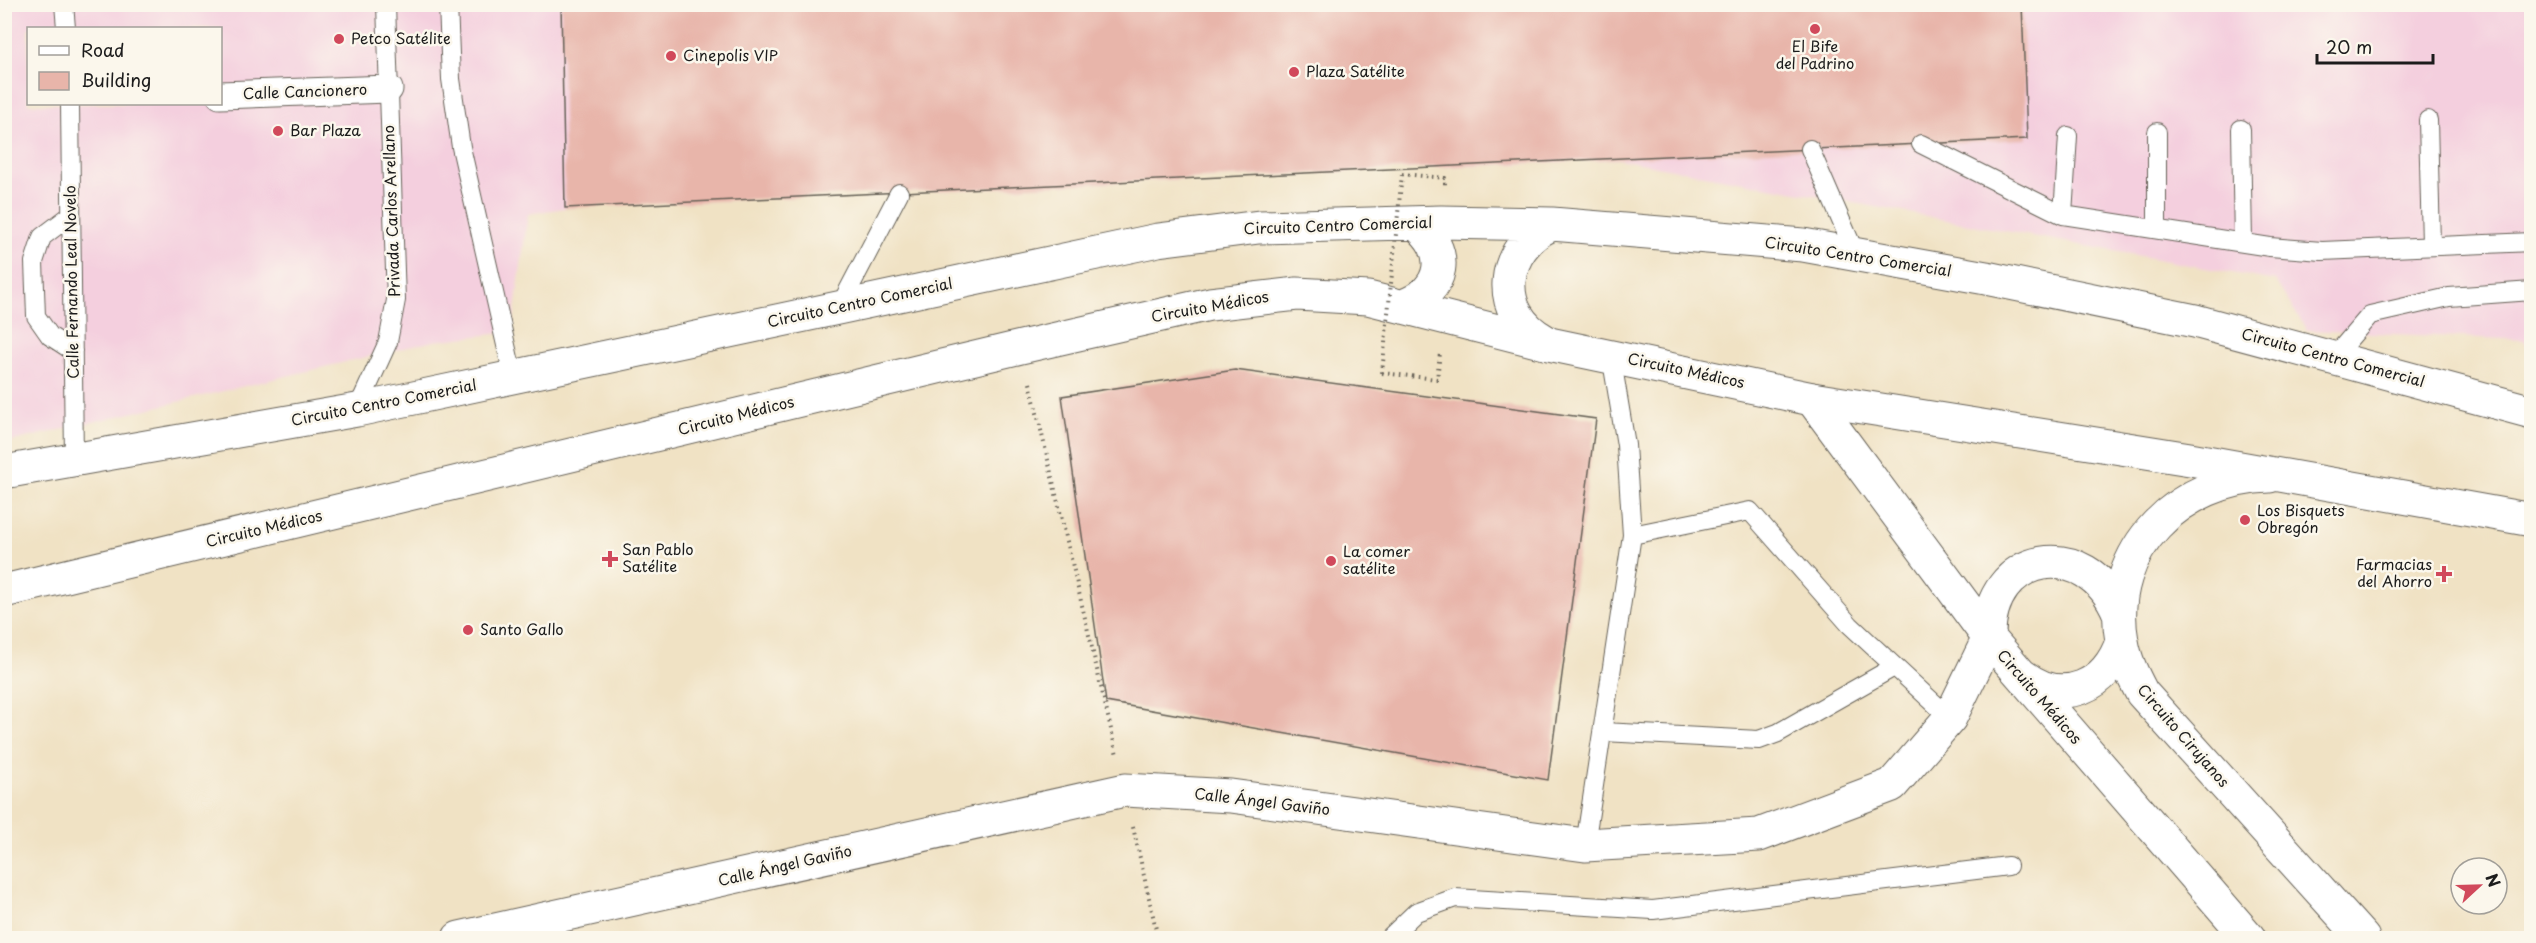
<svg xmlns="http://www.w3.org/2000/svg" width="2536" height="943" font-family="'Playpen Sans',sans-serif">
<rect width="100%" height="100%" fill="#fbf7ec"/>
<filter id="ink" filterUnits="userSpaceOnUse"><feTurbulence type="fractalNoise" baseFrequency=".0167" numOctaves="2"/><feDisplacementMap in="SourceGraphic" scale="12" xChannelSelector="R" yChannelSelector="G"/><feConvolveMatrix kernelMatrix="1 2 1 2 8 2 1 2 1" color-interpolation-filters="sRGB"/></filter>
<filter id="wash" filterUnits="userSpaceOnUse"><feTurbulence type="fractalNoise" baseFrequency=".008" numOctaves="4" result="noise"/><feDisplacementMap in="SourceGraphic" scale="24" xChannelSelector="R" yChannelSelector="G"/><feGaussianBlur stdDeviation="1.35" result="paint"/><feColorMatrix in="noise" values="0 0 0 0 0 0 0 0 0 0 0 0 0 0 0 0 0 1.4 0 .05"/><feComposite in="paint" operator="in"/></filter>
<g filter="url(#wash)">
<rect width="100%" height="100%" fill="#f0e2c4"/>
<path fill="#f4cfde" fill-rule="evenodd" d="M 4,5 L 2531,5 L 2531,353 L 2524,340 L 2307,330 L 2275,281 L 1618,159 L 565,208 L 528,214 L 512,332 L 434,341 L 5,443 ZM 28,28 L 220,28 L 220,104 L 28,104 Z"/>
<g id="blocks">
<path fill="#e8b5aa" d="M 561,4 L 2022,4 L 2027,139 L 565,208 Z
M 1235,370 L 1596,419 L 1548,780 L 1106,702 L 1062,396 Z"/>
</g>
</g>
<g filter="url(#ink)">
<use href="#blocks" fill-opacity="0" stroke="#666157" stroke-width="1.5"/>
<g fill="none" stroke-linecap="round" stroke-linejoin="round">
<g stroke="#666157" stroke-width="20">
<path id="service" d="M 64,4 L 66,28
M 448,4 L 451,79 L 461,147 L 513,376
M 70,104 L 74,460
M 2428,120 L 2431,245
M 2241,129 L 2243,243
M 1921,144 L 2063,215 L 2270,247 L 2322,251 L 2532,242
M 1810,149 L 1856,255
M 71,215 L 42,237 L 34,262 L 36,316 L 50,336 L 73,351
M 2063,215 L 2068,136
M 2157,229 L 2157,132
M 839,308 L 899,193
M 2333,358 L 2370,315 L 2449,297 L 2532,291
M 357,410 L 388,342 L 396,300 L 386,4
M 1632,535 L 1750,511 L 1850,625 L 1950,718
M 1603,732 L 1759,740 L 1778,733 L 1894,667
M 1585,845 L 1632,535 L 1626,445 L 1611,355
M 1389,938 L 1416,912 L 1455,898 L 1653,910 L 2008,866"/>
</g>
<g stroke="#666157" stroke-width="29">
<path id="pedestrian" d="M 220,95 L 389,89"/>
</g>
<g stroke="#666157" stroke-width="35">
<path id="minor" d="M 459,938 L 1125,790 L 1231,796 L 1585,845 L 1759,835 L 1892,785 L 1950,718 L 1989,638"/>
</g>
<g stroke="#666157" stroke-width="35">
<path id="tertiary" d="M 1812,399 L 1989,638 L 2249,938
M 2270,476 C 2182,478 2105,549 2122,641 C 2125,660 2133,676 2142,693 L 2363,938
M 1989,638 C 1987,551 2087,534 2119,613
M 2023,676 C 2063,707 2108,686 2122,641"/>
</g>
<g stroke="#666157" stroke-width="35">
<path id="secondary" d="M 1403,306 C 1445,291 1452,250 1415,223
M 1545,341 C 1492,313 1500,247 1552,224
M 4,472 L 357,410 L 1158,240 L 1259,227 L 1441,222 L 1552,224 L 1803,245 L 1986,278 L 2195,321 L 2532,412
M 4,591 L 1021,347 L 1210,304 L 1297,294 L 1368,298 L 1549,344 L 1812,399 L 2190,459 L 2532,520"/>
</g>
<path stroke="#666157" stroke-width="4" stroke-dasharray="1.5 4.5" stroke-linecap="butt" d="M 1402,174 L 1445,178 L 1445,186
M 1382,373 L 1437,379 L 1440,353
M 1030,383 L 1117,755
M 1133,827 L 1158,938"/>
<use href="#service" stroke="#fff" stroke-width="18"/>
<use href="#pedestrian" stroke="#fff" stroke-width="27"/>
<use href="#minor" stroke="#fff" stroke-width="33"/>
<use href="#tertiary" stroke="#fff" stroke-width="33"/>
<use href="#secondary" stroke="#fff" stroke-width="33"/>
<path stroke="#666157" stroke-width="4" stroke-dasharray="1.5 4.5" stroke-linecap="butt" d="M 1382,373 L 1402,174"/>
</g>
</g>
<g fill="#d1495b" stroke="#fbf7ec" stroke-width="2">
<circle cx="1815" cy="29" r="6"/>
<circle cx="339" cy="39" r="6"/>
<circle cx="671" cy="56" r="6"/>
<circle cx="1294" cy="72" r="6"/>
<circle cx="278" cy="131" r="6"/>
<circle cx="2245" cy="520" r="6"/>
<path d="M607 550h6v6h6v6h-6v6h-6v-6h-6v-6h6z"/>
<circle cx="1331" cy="561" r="6"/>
<path d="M2441 565h6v6h6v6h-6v6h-6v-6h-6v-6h6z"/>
<circle cx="468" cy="630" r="6"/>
</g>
<g text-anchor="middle" stroke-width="5" stroke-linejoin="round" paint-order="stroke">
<g font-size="15" fill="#1c1c1c" stroke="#fbf7ec" text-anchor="start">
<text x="351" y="44">Petco Satélite</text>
<text x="1815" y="52" text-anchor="middle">El Bife<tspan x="1815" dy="17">del Padrino</tspan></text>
<text x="683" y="61">Cinepolis VIP</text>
<text x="1306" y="77">Plaza Satélite</text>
<text x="290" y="136">Bar Plaza</text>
<text x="2257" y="516">Los Bisquets<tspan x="2257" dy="17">Obregón</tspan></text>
<text x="622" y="555">San Pablo<tspan x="622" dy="17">Satélite</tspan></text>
<text x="1343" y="557">La comer<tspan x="1343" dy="17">satélite</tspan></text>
<text x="2432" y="570" text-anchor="end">Farmacias<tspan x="2432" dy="17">del Ahorro</tspan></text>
<text x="480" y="635">Santo Gallo</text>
</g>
<g font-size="15" fill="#1c1c1c" stroke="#fbf7ec">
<text transform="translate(305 92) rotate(-2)" y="5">Calle Cancionero</text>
<text transform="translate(392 211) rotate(-92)" y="5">Privada Carlos Arellano</text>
<text transform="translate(1338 226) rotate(-2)" y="5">Circuito Centro Comercial</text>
<text transform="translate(1858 257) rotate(9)" y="5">Circuito Centro Comercial</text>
<text transform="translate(72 282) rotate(-91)" y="5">Calle Fernando Leal Novelo</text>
<text transform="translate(860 303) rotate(-12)" y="5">Circuito Centro Comercial</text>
<text transform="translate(1210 307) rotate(-10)" y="5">Circuito Médicos</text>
<text transform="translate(2333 358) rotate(15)" y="5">Circuito Centro Comercial</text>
<text transform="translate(1686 371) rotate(12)" y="5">Circuito Médicos</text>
<text transform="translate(384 403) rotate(-11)" y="5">Circuito Centro Comercial</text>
<text transform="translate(736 416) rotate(-14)" y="5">Circuito Médicos</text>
<text transform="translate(264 529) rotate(-13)" y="5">Circuito Médicos</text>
<text transform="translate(2039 697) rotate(49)" y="5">Circuito Médicos</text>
<text transform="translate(2183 736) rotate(49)" y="5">Circuito Cirujanos</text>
<text transform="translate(1262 802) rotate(7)" y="5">Calle Ángel Gaviño</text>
<text transform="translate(785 866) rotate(-13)" y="5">Calle Ángel Gaviño</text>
</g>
</g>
<rect width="2536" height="943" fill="none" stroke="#fbf7ec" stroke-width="24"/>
<rect x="27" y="27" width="195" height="78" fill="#fbf7ec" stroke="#a29f99" stroke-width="1.5"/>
<rect x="39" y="46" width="30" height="9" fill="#ffffff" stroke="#a29f99" stroke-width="1.5"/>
<text x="81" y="57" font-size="18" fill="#1c1c1c">Road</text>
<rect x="39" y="72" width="30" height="18" fill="#e8b5aa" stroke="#a29f99" stroke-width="1.5"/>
<text x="81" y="87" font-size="18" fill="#1c1c1c">Building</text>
<g transform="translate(2479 886) rotate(68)"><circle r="28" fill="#fbf7ec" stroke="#a29f99" stroke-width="1.5"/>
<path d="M0-4.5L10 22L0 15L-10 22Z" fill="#d1495b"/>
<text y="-9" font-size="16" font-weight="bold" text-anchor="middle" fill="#1c1c1c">N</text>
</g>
<path d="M2317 54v9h116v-9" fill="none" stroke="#1c1c1c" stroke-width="3"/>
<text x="2326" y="54" font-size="18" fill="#1c1c1c" stroke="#fbf7ec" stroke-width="4.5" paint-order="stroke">20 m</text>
</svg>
